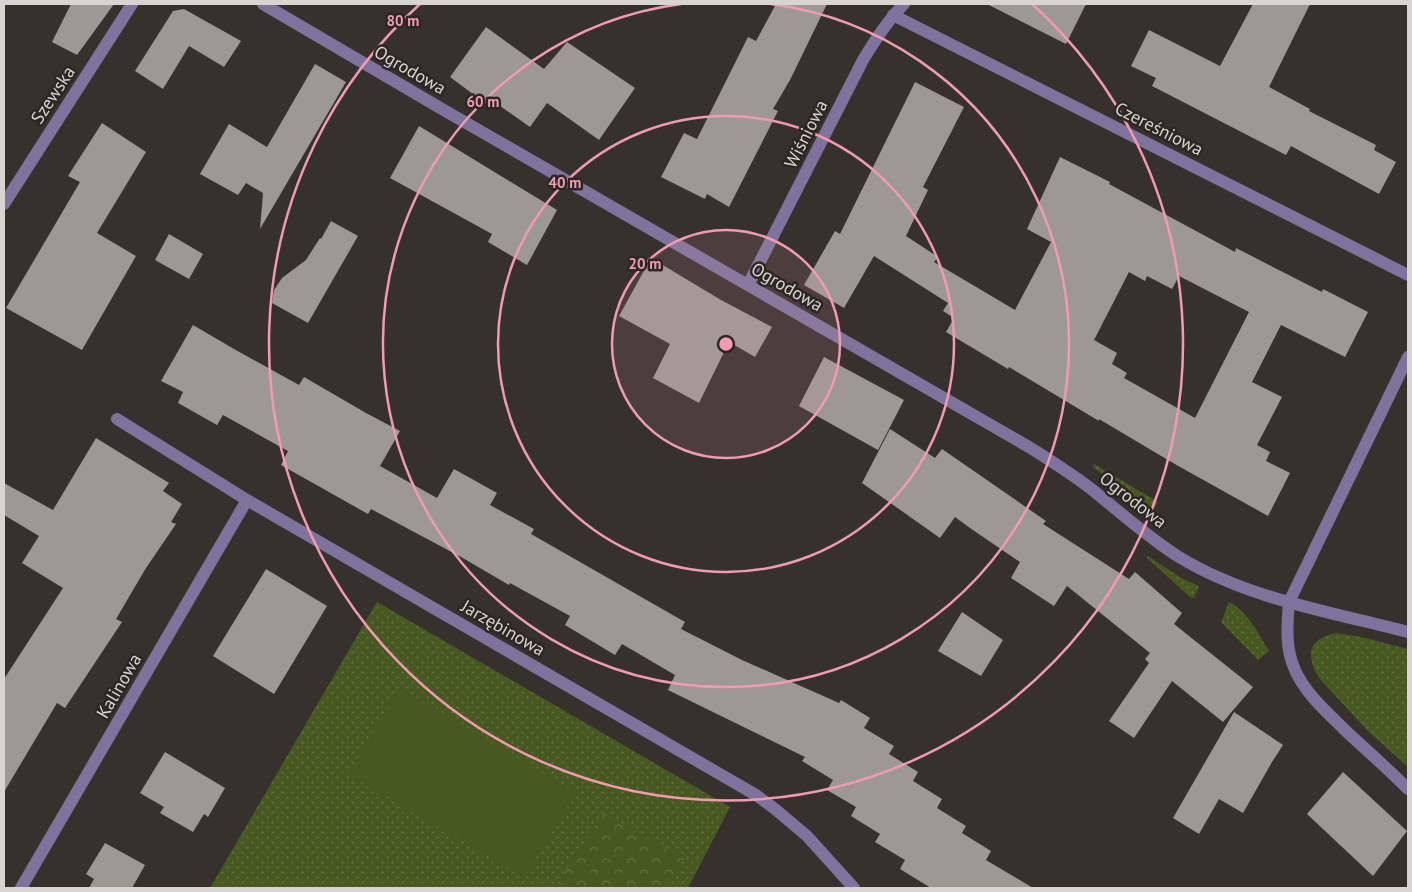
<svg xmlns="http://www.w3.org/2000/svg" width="1412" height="892" font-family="'PT Sans',sans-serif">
<defs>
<pattern id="grass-dots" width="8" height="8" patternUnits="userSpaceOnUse" patternTransform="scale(1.25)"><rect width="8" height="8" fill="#475921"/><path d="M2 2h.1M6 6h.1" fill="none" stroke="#617040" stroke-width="1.8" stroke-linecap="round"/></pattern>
<pattern id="park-crowns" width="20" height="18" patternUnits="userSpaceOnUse" patternTransform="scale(1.25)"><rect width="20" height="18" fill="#475921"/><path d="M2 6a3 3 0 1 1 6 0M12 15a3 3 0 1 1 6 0" fill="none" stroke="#617040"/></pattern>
</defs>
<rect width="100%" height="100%" fill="#37312e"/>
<path fill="url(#grass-dots)" d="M 1094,464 L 1158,502 L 1150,516 L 1122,489 L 1093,467 Z
M 1148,556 L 1183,579 L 1199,586 L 1194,598 L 1190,597 L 1147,558 Z
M 377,602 L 730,807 L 688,888 L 210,888 Z
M 1229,602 C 1248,612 1258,633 1269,651 L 1258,660 L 1221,622 Z
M 1336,633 L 1361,637 L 1408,649 L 1408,767 L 1367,730 L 1319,678 C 1306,656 1307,639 1336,633 Z"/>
<path fill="url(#park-crowns)" d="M 604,813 L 684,859 L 668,888 L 554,888 Z"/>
<path fill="#475921" d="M 399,688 L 576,793 L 524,877 L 348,774 Z"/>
<path fill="#9d9893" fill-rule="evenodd" d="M 71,4 L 114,4 L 77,55 L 52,42 Z
M 776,4 L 827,4 L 790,80 L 773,109 L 778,111 L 729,207 L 707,194 L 705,199 L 661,177 L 684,133 L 697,139 L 748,37 L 756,41 Z
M 987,4 L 1086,4 L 1066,44 Z
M 1253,4 L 1310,4 L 1269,87 L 1310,109 L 1309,111 L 1376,145 L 1374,150 L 1396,162 L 1379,194 L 1291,146 L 1286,155 L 1152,86 L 1156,78 L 1131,66 L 1149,30 L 1220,66 Z
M 184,9 L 241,41 L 224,67 L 189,46 L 163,89 L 135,71 L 173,11 Z
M 486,27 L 544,69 L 567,42 L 635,88 L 599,140 L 547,103 L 530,127 L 493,101 L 489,106 L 450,77 Z
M 315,64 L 346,82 L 260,229 L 263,193 L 246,183 L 238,195 L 200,174 L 229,124 L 267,147 Z
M 915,82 L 964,107 L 923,187 L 928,190 L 906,236 L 938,257 L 934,262 L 1015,310 L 1051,242 L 1027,229 L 1060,157 L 1110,182 L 1109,184 L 1235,252 L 1236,248 L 1322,292 L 1323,289 L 1368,312 L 1345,357 L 1281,325 L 1252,382 L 1282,397 L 1257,445 L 1270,452 L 1266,461 L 1290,473 L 1268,516 L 1173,463 L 1099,419 L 1099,421 L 1009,367 L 1008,369 L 946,332 L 954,318 L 943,311 L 948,303 L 874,256 L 844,308 L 804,285 L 835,231 L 840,234 ZM 1129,272 L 1145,281 L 1147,276 L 1172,289 L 1179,276 L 1249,312 L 1195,418 L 1124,378 L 1127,373 L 1112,364 L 1117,353 L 1094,340 Z
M 102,123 L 146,152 L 97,233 L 136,256 L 82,350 L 6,308 L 80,182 L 68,176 Z
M 419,126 L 557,210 L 527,265 L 488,242 L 492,234 L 390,178 Z
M 331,221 L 358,236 L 308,323 L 272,303 L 274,290 L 282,278 L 306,260 L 320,238 L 321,239 Z
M 169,234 L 203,254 L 189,279 L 155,260 Z
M 651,258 L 721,300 L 772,327 L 755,357 L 729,342 L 699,403 L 653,378 L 670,344 L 619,316 Z
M 193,325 L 234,349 L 299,385 L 304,377 L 366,413 L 400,431 L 380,466 L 437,498 L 454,469 L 497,493 L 490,505 L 534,529 L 531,534 L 685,622 L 681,629 L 742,660 L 839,703 L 841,700 L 870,718 L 864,728 L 894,746 L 889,754 L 918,772 L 913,781 L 942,799 L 937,808 L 966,826 L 962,833 L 991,851 L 986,860 L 1033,888 L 931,888 L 900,869 L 905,860 L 875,842 L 880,834 L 851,816 L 856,807 L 827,790 L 833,780 L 802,761 L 805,757 L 668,690 L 675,675 L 622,644 L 615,655 L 565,625 L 570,616 L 510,583 L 509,585 L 461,557 L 371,509 L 368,514 L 281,465 L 288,451 L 223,415 L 217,425 L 178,403 L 183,392 L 161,381 Z
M 824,357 L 904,400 L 878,450 L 799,406 Z
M 890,429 L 935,458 L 942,449 L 1046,521 L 1043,524 L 1129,579 L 1135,572 L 1182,613 L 1174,624 L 1253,687 L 1223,722 L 1172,681 L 1134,738 L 1109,721 L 1149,663 L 1145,659 L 1150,653 L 1067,586 L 1054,606 L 1011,578 L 1020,562 L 970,528 L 955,517 L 940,538 L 862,483 Z
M 96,438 L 169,483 L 163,491 L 182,504 L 171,522 L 176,524 L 146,568 L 116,619 L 122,622 L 65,708 L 57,703 L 4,792 L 4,679 L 63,588 L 22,563 L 39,536 L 4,515 L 4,483 L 53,510 Z
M 266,569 L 327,606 L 274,694 L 213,656 Z
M 962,612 L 1003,640 L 981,676 L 938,651 Z
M 1234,712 L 1283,745 L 1272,762 L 1243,813 L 1219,799 L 1199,834 L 1173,818 Z
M 165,752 L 225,788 L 208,817 L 204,814 L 193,832 L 160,813 L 164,807 L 140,793 Z
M 1343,772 L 1407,831 L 1373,876 L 1307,814 Z
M 105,843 L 145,865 L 132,888 L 89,888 L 94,879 L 86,874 Z"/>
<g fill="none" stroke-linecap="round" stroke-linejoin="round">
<path stroke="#7d739d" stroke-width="12" d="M 263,4 L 442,109 L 1029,447 C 1051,461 1074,475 1095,492 C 1122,514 1149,538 1179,557 C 1248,599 1331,612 1408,632
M 893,15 L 1408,275
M 4,204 L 132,4
M 748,285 L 863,60 C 875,40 887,21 904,4
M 1408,357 L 1289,602 C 1287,625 1285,648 1295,670 C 1306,695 1330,715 1349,734 C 1369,752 1389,770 1408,789
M 117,419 L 247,500 L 756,795 L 775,809 L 807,836 L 854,888
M 21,888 L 247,500"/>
</g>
<circle cx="726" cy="344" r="114" fill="#f19ab1" fill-opacity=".12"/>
<g fill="none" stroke="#f19ab1" stroke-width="2.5">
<circle cx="726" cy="344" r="114"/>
<circle cx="726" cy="344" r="228"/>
<path d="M771 4A343 343 0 1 1 681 4"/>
<path d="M1032 4A457 457 0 1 1 420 4"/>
</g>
<g text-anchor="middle" stroke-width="5" stroke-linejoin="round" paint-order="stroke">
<g font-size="18" fill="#d7d4d2" stroke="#2d2724">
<text transform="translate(410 70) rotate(30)" y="6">Ogrodowa</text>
<text transform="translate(53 95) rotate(-57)" y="6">Szewska</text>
<text transform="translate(1159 129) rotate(27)" y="6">Czereśniowa</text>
<text transform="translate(806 134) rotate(-63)" y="6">Wiśniowa</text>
<text transform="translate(787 287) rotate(30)" y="6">Ogrodowa</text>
<text transform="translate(1133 500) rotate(38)" y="6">Ogrodowa</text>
<text transform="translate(503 628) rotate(30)" y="6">Jarzębinowa</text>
<text transform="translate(119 686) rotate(-60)" y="6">Kalinowa</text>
</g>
</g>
<circle cx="726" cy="344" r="8" fill="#f19ab1" stroke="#2d2724" stroke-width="2.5"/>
<g font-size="15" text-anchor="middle" font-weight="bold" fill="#f19ab1" stroke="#2d2724" stroke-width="5" stroke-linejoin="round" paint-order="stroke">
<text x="403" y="26">80 m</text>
<text x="483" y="107">60 m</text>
<text x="565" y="188">40 m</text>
<text x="645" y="269">20 m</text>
</g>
<rect width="1412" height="892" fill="none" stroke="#d7d4d2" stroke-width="10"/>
</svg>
